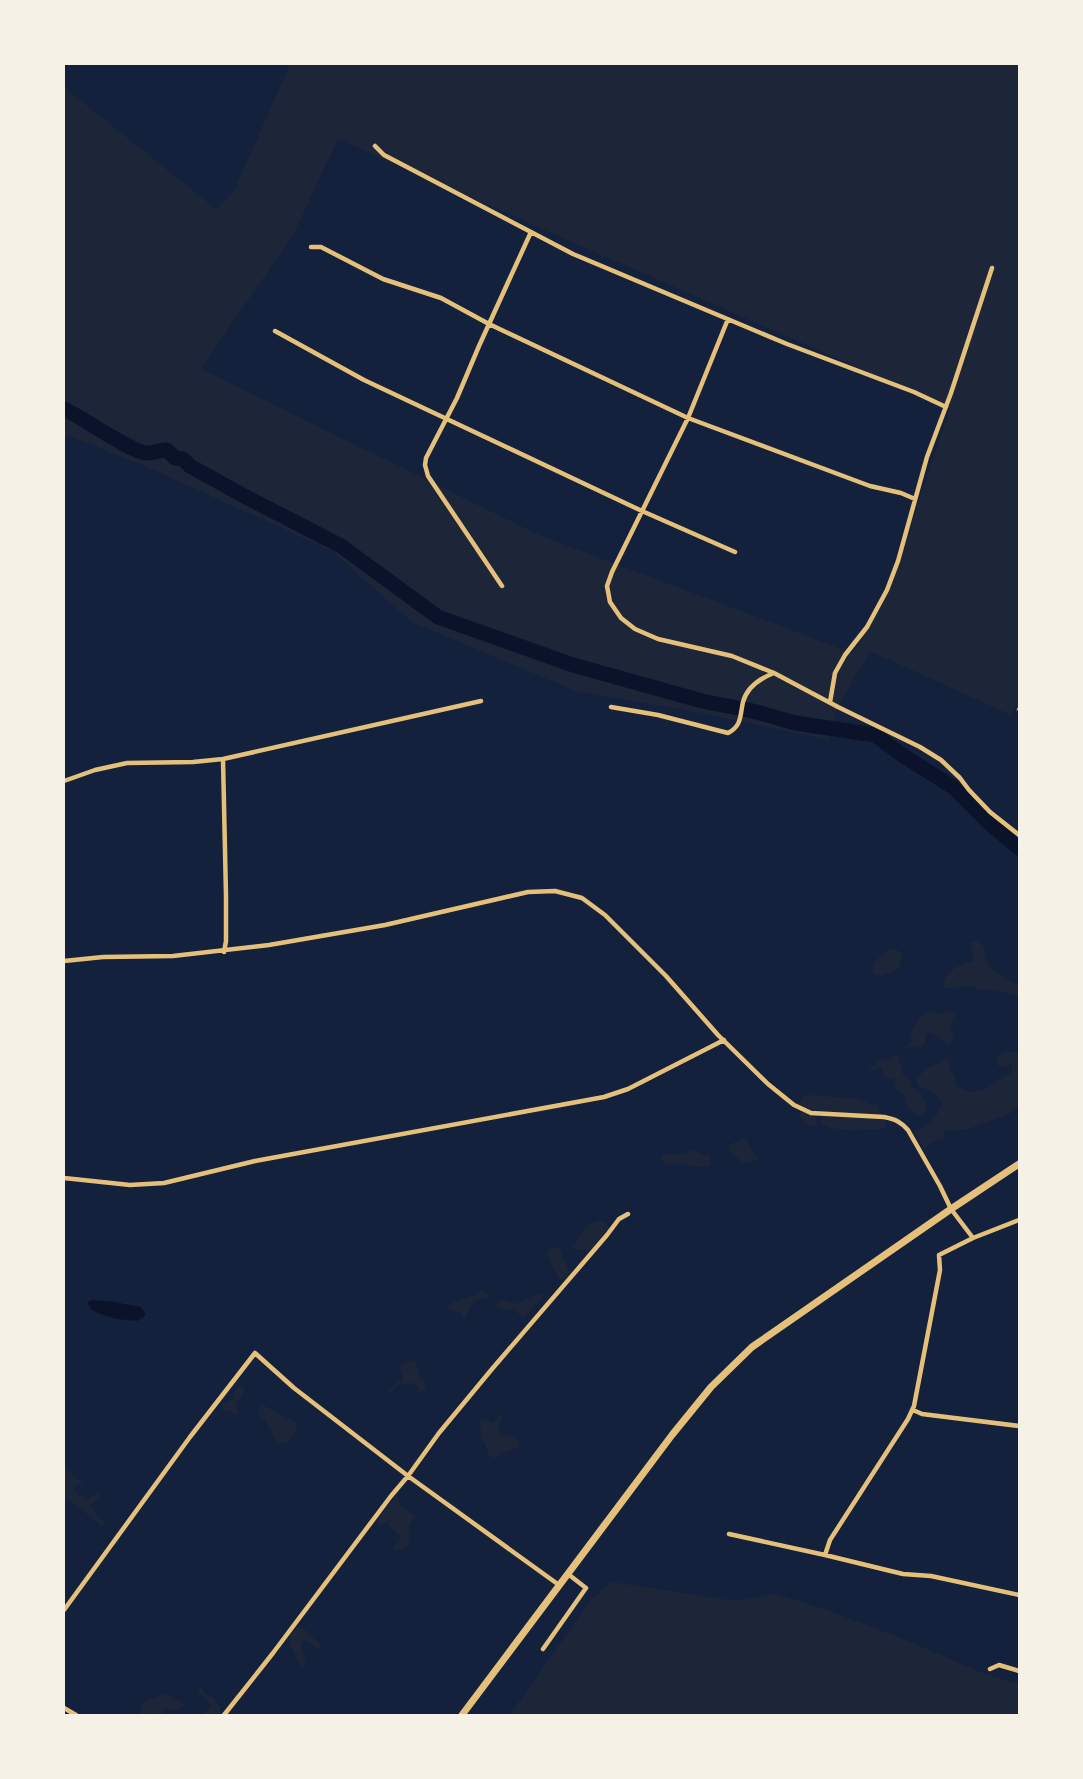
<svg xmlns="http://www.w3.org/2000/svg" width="1083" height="1779" font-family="Arial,sans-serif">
<rect width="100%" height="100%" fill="#14213d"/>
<path fill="#1d2539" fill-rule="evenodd" d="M 290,64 L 1019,64 L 1019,703 L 1011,715 L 870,651 L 838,707 L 829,740 L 691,711 L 576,691 L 412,622 L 332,551 L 147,467 L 64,434 L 64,87 L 216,209 L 234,191 ZM 338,139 L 950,408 L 920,497 L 904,549 L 883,603 L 852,654 L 839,648 L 541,536 L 201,369 L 294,233 Z
M 979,941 C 987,949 983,949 986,958 C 990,971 1008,980 1019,986 L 1019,996 L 987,989 L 980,990 C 967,981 959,990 944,988 C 941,971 961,965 975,960 L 970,943 Z
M 891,948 L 897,950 L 902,954 L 900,968 L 882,976 L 873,974 C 871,961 882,955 891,948 Z
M 949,1010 L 956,1015 C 948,1023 950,1028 954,1038 L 948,1045 L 931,1033 L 926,1034 L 925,1043 L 921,1047 L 904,1048 L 913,1041 L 910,1032 L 922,1016 L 932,1011 L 940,1014 Z
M 1004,1051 L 1016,1052 L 1019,1055 L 1019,1105 L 1011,1113 L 980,1125 L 967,1129 L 945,1131 L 942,1140 L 938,1139 L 929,1144 L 925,1149 L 913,1131 C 929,1127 936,1119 942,1104 C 937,1093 929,1090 918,1086 L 916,1079 L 927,1068 L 939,1063 L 945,1058 L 950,1063 L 950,1070 L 955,1076 L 957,1086 L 971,1092 L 983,1090 L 1012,1072 L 1011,1064 L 1005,1067 L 998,1066 L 997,1056 Z
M 892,1056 L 897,1056 L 899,1058 L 903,1075 L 911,1081 L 912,1088 L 918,1090 L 927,1106 L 925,1112 L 919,1117 C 909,1111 906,1106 904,1095 L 896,1089 L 894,1077 L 889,1079 L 884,1077 L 882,1067 L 871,1071 L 869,1069 L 874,1066 L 875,1063 L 880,1060 L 887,1061 Z
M 811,1095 L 856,1099 L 877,1106 L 886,1122 L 885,1128 C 875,1130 826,1133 822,1123 C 820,1119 822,1115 824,1111 L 818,1109 L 814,1111 L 817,1123 L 814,1126 C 806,1126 803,1122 799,1115 C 801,1108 798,1105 802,1097 Z
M 745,1138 L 759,1159 L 752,1162 L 744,1163 L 729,1152 L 729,1146 C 734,1142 739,1141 745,1138 Z
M 691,1150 L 710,1156 L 711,1165 C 702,1168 692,1168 684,1163 C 677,1165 673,1162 666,1164 L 662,1161 L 661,1155 L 685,1153 Z
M 598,1220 L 607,1224 L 611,1230 L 590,1252 L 582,1249 L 574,1249 L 571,1247 C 583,1235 581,1227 598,1220 Z
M 553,1247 L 559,1248 L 569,1271 L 568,1275 L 560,1280 C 556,1271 548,1261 547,1252 Z
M 484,1290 L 488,1294 L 488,1298 C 471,1298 471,1307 465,1320 L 461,1312 L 450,1310 L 447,1307 L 449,1304 L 475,1295 L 479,1291 Z
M 538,1294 L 543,1294 L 542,1299 C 534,1305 530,1314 522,1318 C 513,1304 506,1313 496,1306 L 499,1301 L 505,1300 L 515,1304 Z
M 410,1360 L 416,1362 L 419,1376 L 426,1383 L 425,1391 L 419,1392 L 419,1388 L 412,1382 L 408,1385 L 401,1383 L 390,1393 L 387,1391 L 391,1387 L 402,1380 L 403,1377 L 400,1368 L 402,1363 Z
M 242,1386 L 245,1390 L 236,1404 L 237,1414 L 235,1415 L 229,1411 L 222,1410 L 222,1403 L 234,1399 L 233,1396 L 234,1391 Z
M 261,1404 L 296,1423 L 296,1430 L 287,1443 L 278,1443 L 273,1437 L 271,1429 L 267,1426 L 266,1420 L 258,1416 Z
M 499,1415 L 503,1417 L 500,1422 L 498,1430 L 502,1435 C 511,1435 518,1437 520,1447 L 502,1453 L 495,1458 L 489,1456 L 484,1442 L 480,1439 L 482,1435 L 479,1421 L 486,1420 L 492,1423 Z
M 66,1469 L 84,1484 L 76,1484 L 73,1487 L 77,1493 L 87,1500 L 97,1493 L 100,1497 L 91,1505 C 94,1516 101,1515 105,1524 L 101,1525 L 64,1496 L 64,1470 Z
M 398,1494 L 400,1504 L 416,1517 C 405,1528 410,1529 410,1542 L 405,1549 L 394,1551 L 394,1546 L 401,1540 L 400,1536 L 389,1526 L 389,1521 L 381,1525 L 377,1521 C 384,1513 390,1501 398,1494 Z
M 612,1582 L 736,1601 L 777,1594 L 832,1612 L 906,1640 L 983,1673 L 1019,1684 L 1019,1715 L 509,1715 L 532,1684 L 591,1599 Z
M 298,1626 L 310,1633 L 313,1638 L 321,1645 L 320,1650 L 318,1649 L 312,1643 L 306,1640 L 302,1642 L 301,1645 L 306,1663 L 303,1668 C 294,1654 282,1640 298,1626 Z
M 199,1686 L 203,1689 L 206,1694 L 214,1698 L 219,1706 L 221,1713 L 219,1715 L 203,1715 L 211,1705 L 208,1701 L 198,1693 Z
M 166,1693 L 185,1704 L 177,1711 L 165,1708 L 162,1711 L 162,1715 L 153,1715 L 150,1713 L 147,1715 L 141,1715 L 142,1705 L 148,1700 Z"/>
<path fill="#0b132b" d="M 92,1300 L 114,1302 L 141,1307 L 146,1315 L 137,1321 L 117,1319 L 100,1314 L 91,1309 L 87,1302 Z"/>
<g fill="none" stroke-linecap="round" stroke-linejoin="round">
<path stroke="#0b132b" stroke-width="15" d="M 64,409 C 84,418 130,452 147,453 C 154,453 160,450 167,450 L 175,458 L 183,459 L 190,466 L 246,497 L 341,546 L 438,617 L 573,665 L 702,701 L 753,711 L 795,723 L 875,735 L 905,757 L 953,787 L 989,823 L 1019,848"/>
<path stroke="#e5c07b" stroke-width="1" d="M 1017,710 L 1019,706"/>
<path stroke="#e5c07b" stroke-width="4.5" d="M 375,146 L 384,155 L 573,254 L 787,344 L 914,392 L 946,407
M 311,247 L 321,247 L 383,279 L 441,298 L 489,324 L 688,418 L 870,486 L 901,493 L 915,499
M 728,319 L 688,418 L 612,572 L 607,586 L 610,602 L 621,618 L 635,629 L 658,639 L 732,656 L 774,673 L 838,707 L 920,747 L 941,760 L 960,778 L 969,790 L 990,812 L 1019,835
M 275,331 L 364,380 L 642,511 L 735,552
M 502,586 L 428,476 L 425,465 L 426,458 L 457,398 L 479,346 L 531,232
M 830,702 L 835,673 L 845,655 L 867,627 L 887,590 L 898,561 L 927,457 L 951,393 L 992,268
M 611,707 L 658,715 L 728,733 C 742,726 740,715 743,702 C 747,687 761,678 774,673
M 223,759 L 226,896 L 226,941 L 224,952
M 64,781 L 95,770 L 127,763 L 193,762 L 223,759 L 481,701
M 64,961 L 103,957 L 173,956 L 269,945 L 385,925 L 528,892 L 555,891 L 582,898 L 605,915 L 666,976 L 718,1035 L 768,1084 L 794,1105 L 811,1113 L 884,1117 C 895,1119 901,1122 908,1130 L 940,1186 L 951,1209 L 973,1238 L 1019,1220
M 64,1178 L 130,1185 L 164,1183 L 255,1161 L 604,1097 L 628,1089 L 724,1040
M 913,1410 L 922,1414 L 1019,1426
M 729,1534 L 825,1555 L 903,1574 L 931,1576 L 1019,1595
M 825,1555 L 830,1540 L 908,1419 L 914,1406 L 940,1270 L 939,1255 L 973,1238
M 64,1610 L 190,1437 L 255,1353 L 294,1388 L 408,1476 L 559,1585
M 543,1649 L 586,1588 L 568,1574
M 990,1669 L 999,1665 L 1019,1671
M 64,1708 L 76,1715
M 224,1715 L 273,1653 L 391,1496 L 408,1476 L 439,1433 L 492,1369 L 607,1235 L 619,1219 L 628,1214"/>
<path stroke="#e5c07b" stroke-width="7" d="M 462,1715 L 672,1435 L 711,1387 L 752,1347 L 951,1209 L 1019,1164"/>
</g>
<rect width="1083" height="1779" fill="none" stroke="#f6f1e7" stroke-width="130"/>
</svg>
